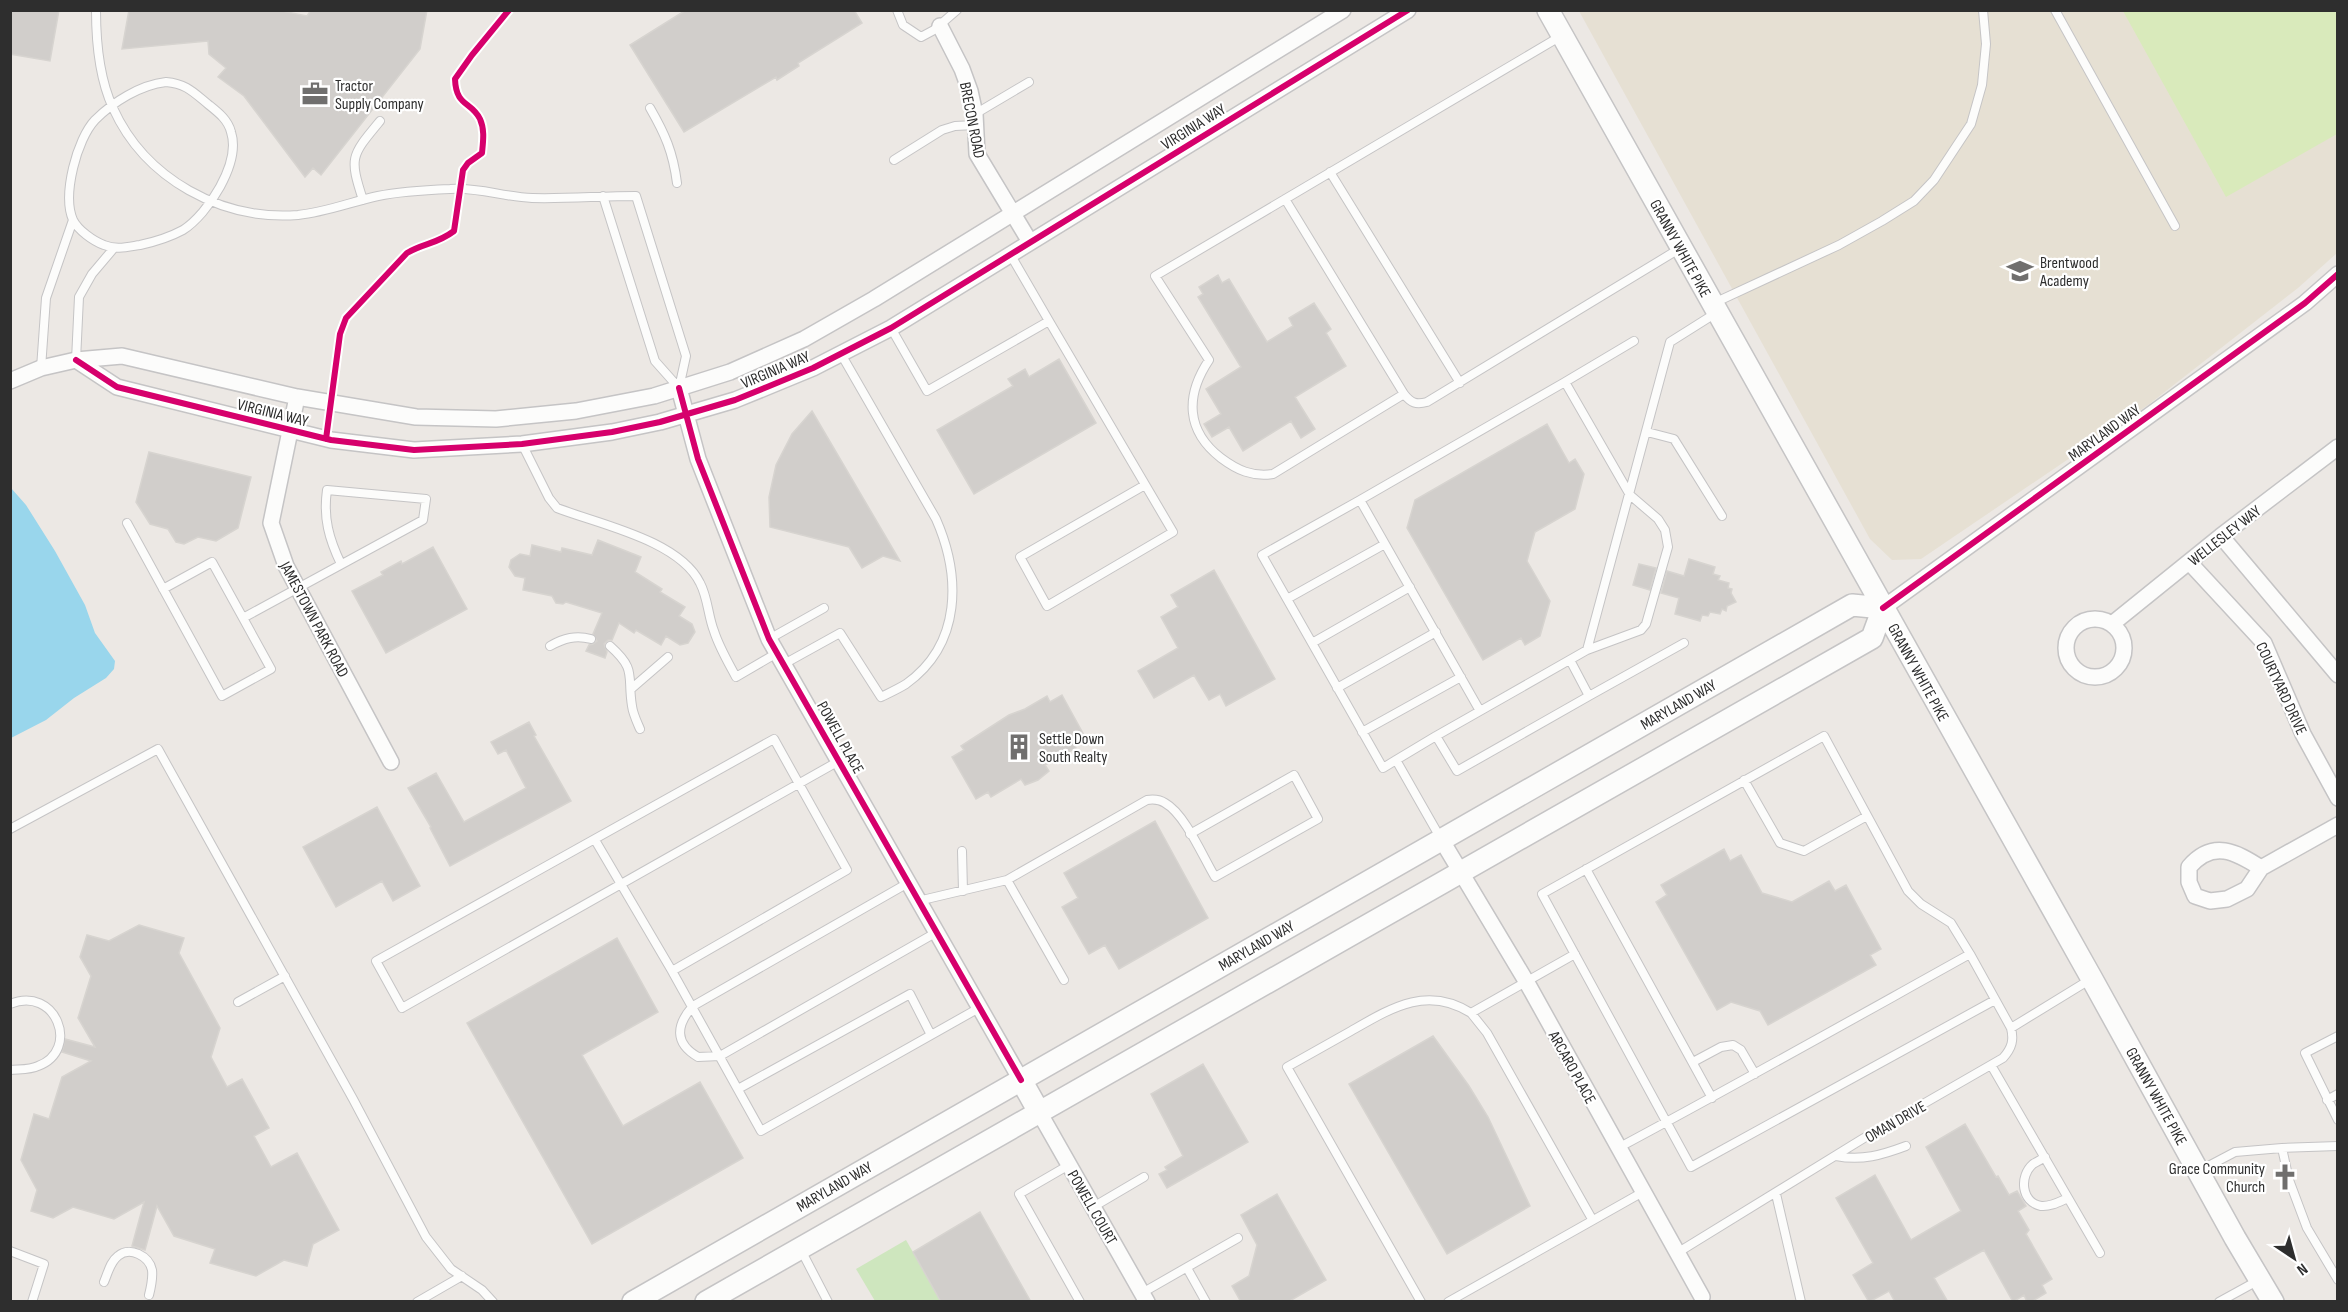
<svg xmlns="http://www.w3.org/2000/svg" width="2348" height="1312" font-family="'Sofia Sans Condensed',sans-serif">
<rect width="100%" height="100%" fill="#ece8e4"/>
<path fill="#e6e0d3" d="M 1579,11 L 2337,11 L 2337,253 L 2298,288 L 2148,405 L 1921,559 L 1892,560 L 1870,539 Z"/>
<path fill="#cee6be" d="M 906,1240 L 941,1301 L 875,1301 L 856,1269 Z"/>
<path fill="#d9eabb" d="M 2123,11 L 2337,11 L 2337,134 L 2226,197 Z"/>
<path fill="#99d6ec" d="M 11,488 L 26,505 L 55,551 L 85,605 L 95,633 L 115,661 L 114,669 L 106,678 L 74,698 L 46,720 L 11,738 Z"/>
<path fill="#d1cecb" stroke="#d7d4d0" stroke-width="1.5" d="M 10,10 L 59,10 L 50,61 L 10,54 Z
M 129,10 L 277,10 L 307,16 L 311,10 L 427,10 L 420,49 L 321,175 L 313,168 L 305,177 L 244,96 L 218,77 L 226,68 L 209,54 L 208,41 L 122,49 Z
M 686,10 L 854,10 L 862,23 L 798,63 L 799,66 L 777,80 L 776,77 L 684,132 L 630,45 Z
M 1218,275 L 1222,283 L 1229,279 L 1267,342 L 1293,326 L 1289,318 L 1314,303 L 1331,329 L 1326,333 L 1346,366 L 1295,397 L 1315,429 L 1301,438 L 1291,421 L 1243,451 L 1229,427 L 1212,437 L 1204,424 L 1221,414 L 1206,389 L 1241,367 L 1198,297 L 1203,294 L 1199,287 Z
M 1059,359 L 1096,423 L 974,494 L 937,430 L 1013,386 L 1008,379 L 1025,369 L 1029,377 Z
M 812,411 L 900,561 L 883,556 L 862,568 L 849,547 L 770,527 L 769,497 L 776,465 L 792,434 Z
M 1547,424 L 1569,463 L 1575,459 L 1584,474 L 1575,509 L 1535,532 L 1531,546 L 1527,561 L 1550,601 L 1540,636 L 1525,645 L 1521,638 L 1483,660 L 1407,528 L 1415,500 Z
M 149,452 L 251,477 L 238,528 L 216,541 L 198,537 L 184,544 L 176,542 L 168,529 L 150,524 L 136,502 Z
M 598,540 L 641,557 L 635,572 L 662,589 L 660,592 L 685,607 L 679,616 L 692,624 L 695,632 L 688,643 L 680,645 L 666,636 L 661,645 L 636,630 L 634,633 L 619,623 L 612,640 L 608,640 L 604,644 L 607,652 L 605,658 L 586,651 L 589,645 L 593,644 L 597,641 L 593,634 L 602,613 L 566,602 L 563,604 L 556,603 L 552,596 L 523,590 L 525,578 L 515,576 L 509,567 L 511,560 L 520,554 L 530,556 L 532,545 L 561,552 L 562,548 L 592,555 Z
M 433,547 L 467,609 L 386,653 L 352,591 L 383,575 L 381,572 L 401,561 L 402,564 Z
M 1689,559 L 1715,567 L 1713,574 L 1720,576 L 1718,580 L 1729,583 L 1728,588 L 1732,589 L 1731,593 L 1736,602 L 1727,606 L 1726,611 L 1722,609 L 1720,614 L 1710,612 L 1708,616 L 1702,615 L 1700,621 L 1675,614 L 1679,598 L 1661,593 L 1667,571 L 1684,576 Z
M 1639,564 L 1656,568 L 1650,590 L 1633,585 Z
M 1214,570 L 1275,679 L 1226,706 L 1220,694 L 1209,700 L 1194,675 L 1154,698 L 1138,671 L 1178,648 L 1161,617 L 1178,607 L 1171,595 Z
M 1062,695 L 1085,737 L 1074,743 L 1076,748 L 1045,765 L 1049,771 L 1038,780 L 1025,785 L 1021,779 L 991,797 L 988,792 L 976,799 L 952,757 L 964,750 L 961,746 L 1009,715 L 1025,709 L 1047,696 L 1050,702 Z
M 529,722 L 536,735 L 534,736 L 571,801 L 450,866 L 430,828 L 431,827 L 408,788 L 436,773 L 464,822 L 526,788 L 506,750 L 498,754 L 491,742 Z
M 377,807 L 420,886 L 393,901 L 382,881 L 336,907 L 303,847 Z
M 1155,821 L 1208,918 L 1119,969 L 1105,945 L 1089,954 L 1062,907 L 1078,898 L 1064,873 Z
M 1724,849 L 1730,861 L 1741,855 L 1762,893 L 1792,902 L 1829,881 L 1835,891 L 1846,885 L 1881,949 L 1870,955 L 1876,965 L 1768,1025 L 1760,1011 L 1731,1002 L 1717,1010 L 1656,902 L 1667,895 L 1661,885 Z
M 139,925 L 184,938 L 179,953 L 220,1028 L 211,1057 L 227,1087 L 242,1079 L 269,1128 L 254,1136 L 271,1167 L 297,1153 L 339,1230 L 313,1244 L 307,1266 L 284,1260 L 256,1276 L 210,1263 L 215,1249 L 174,1236 L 157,1206 L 145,1250 L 132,1246 L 144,1202 L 114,1219 L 73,1207 L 53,1218 L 31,1211 L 37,1190 L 21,1160 L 34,1114 L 49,1119 L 62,1077 L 91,1061 L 62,1052 L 65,1039 L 95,1047 L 78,1018 L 91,976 L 80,957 L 87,935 L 109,941 Z
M 617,938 L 658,1012 L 582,1055 L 623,1126 L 700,1082 L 743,1158 L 592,1244 L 467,1023 Z
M 1433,1036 L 1469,1086 L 1488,1117 L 1530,1206 L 1447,1254 L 1349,1084 Z
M 1203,1064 L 1248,1142 L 1167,1188 L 1159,1174 L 1167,1170 L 1165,1167 L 1183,1156 L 1151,1094 Z
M 1965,1124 L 1996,1177 L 1998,1176 L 2009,1195 L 2017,1191 L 2026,1206 L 2018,1211 L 2029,1230 L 2026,1234 L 2052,1279 L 2042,1285 L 2046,1293 L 2031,1302 L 2027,1302 L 2024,1295 L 2013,1302 L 1984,1250 L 1934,1278 L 1948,1302 L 1895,1302 L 1889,1291 L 1869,1302 L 1853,1275 L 1873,1263 L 1836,1198 L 1875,1175 L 1911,1240 L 1961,1211 L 1926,1147 Z
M 1277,1194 L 1326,1280 L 1288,1302 L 1241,1302 L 1232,1286 L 1249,1276 L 1257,1245 L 1241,1215 Z
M 980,1212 L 1031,1302 L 941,1302 L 913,1252 Z"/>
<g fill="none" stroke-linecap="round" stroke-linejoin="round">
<g stroke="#c5c4c5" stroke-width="10">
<path id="service" d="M 96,10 C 96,44 99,78 113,108 C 145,179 222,221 298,215 C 326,212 351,202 378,196 C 402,191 426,190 450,189 C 478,187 504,197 532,198 C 566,199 601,196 636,196 L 686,356 L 679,388
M 897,10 L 903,25 L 921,37 L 934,30 L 957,10
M 2055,10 L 2175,226
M 1561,36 L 1155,276 L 1209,360 C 1185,396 1186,431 1221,458 C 1237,470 1252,477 1273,474 L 1404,394 C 1411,403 1416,405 1427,402 L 1679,249
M 166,82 C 187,84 193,92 209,105 C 219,113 228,120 231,132 C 241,163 208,214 183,230 C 170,237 154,242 140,245 C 127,247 116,250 104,245 C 93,241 78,230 73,220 C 62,195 77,139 95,120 C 113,102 140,85 166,82 Z
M 650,108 C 665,134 673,152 677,183
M 975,114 L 1029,82
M 894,160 L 942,130 L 955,126 L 975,125
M 1330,172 L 1460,383
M 603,196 L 655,361 L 679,388
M 1285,199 L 1404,394
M 363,200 C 349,157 351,156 380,121
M 1714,303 L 1839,245 L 1882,221 L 1914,201 L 1934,180 L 1971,124 L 1982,85 L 1986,44 L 1983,10
M 1049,321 L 1173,532 L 1047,606 L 1020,557 L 1145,485
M 891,328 L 927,391 L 1049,321 L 1010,254
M 76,360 L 79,297 L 92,274 L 114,248
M 41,368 L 46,298 L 73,220
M 1565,382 L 1634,341
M 1647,432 L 1674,439 L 1722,516
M 522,444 L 549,498 L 557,508 C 598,524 679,540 700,583 C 708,598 708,616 714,631 C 719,647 728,662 736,677 L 777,653
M 1360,500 L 1262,555 L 1383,768 L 1396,760
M 127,523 L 222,696 L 271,669 L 243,618 L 423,520 L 426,499 L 327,490 C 323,518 329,539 341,564
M 163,589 L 212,562 L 243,618
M 1287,599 L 1385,544
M 769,639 L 824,608
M 1312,643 L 1410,587
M 550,646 C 564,638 576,635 591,639
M 610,646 C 637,670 627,675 632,706 C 633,714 637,722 640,729
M 1587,650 L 1670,342 L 1716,313
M 784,664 L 840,633 L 881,697 C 889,693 898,689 906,684 C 962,644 961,576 936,519 L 841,354
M 1337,688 L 1436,632
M 631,689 L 668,657
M 1589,696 L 1684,643
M 1362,732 L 1461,677
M 1436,736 L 1480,711 L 1360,500 L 1565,382 L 1630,495 L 1658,519 L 1665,530 L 1668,547 L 1646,624 L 1641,630 L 1587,650 L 1480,711
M 1744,780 L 1780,843 L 1804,851 L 1867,816
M 10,829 L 158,749 L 353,1099 L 426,1237 L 451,1269 L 482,1290 L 493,1302
M 1441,839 L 1396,760 L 1436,736 L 1457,771 L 1589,696 L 1570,660
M 595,840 L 672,971 L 847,870 L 774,739 L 376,961 L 402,1008 C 547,926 693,843 839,761
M 962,851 L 963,891
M 1586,869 L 1712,1098
M 1007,880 L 1147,800 C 1154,799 1159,799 1165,803 C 1185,814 1203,857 1215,877 L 1318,819 L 1294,775 L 1190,834
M 908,883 L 693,1006 C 676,1025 674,1043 698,1057 L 720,1056 L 937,932
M 918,901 L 1007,880 L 1064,980
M 1970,954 L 2011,1028
M 672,971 L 761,1131 L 979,1008
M 238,1002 L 285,976
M 10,1004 C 56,985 81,1050 38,1066 C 30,1070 19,1069 10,1070
M 1471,1013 L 1487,1033 L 1592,1219
M 2338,1036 L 2305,1053 L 2338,1120
M 1693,1062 L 1721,1047 L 1733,1045 L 1741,1050 L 1755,1074
M 1991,1065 L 2100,1253
M 738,1089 L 910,994 L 931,1035
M 2327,1100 L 2338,1094
M 1618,1148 C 1736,1085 1853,1019 1970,954 L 1951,923 L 1921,904 L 1908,891 L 1824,736 L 1542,894 C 1592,984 1641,1076 1691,1167 L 1995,1000
M 2282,1148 L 2338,1146
M 1836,1156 C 1862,1161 1882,1155 1906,1146
M 2045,1157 C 2041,1160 2036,1162 2033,1164 C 2019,1176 2021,1202 2041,1206 C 2050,1207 2059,1202 2068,1198
M 1069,1165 L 1019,1194 L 1080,1302
M 2199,1171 L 2235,1152 L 2282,1148 L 2289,1180 L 2307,1228 L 2338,1280
M 1776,1194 L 1801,1302
M 1093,1207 L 1144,1177
M 801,1250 L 828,1302
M 10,1251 L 44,1264 L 32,1302
M 1677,1253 L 1864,1138 L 2003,1058 C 2012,1048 2014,1040 2011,1028 L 2091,979
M 1187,1268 L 1206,1302
M 104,1282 C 108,1273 110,1262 118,1256 C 130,1246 149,1256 152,1270 C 153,1278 151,1287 149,1295
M 1142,1293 L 1238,1238
M 417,1302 L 462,1276
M 1421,1302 L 1287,1067 C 1308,1055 1330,1043 1351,1031 C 1391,1008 1427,985 1471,1013 L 1575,954
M 1448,1302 L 1643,1192
M 2219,1302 L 2259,1280"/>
</g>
<g stroke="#c5c4c5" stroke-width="18">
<path id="minor" d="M 940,26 L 962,69 L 970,91 L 975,114 L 977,154 L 1030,242
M 76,360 L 117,387 L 331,440 L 414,450 L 522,444 L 612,432 L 660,422 L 735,400 L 767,387 L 813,368 L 891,328 L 1408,10
M 10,381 L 41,368 L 76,360 L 122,356 L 297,397 L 416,417 L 496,419 L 576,411 L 654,396 L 730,372 L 804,339 L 874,299 L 1343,10
M 679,388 L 698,459 L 769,639 L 1021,1080
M 297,397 L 271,523 L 286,566 L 391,762
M 2221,536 L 2338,675
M 2189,562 L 2264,643 L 2303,734 L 2338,798
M 1883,608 L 2305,303 L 2338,274
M2066 648a29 29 0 1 1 58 0a29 29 0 1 1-58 0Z
M 2112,624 L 2221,536 L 2338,447
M 1441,839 L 1526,981 L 1702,1297
M 2261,868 C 2236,852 2213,839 2189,867 L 2189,882 L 2195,896 L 2210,901 L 2227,899 L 2247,889 L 2261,868 L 2338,825
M 1039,1112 L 1147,1302"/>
</g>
<g stroke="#c5c4c5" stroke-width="24">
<path id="secondary" d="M 1548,10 L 2092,979 L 2235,1238 L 2273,1302
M 1021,1080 L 1039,1112
M 633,1302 L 1852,605 L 1883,608
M 706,1302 L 1872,638 L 1883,608"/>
</g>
<use href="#service" stroke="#fcfcfb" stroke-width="8"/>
<use href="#minor" stroke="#fcfcfb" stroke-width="15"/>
<use href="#secondary" stroke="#fcfcfb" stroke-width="21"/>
<g stroke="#fff" stroke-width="10">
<path id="cycleway" d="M 76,360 L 117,387 L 331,440 L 414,450 L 522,444 L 612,432 L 660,422 L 735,400 L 767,387 L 813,368 L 891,328 L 1408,10
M 679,388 L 698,459 L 769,639 L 1021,1080
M 326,439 L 340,334 L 346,318 L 407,253 C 424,243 437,244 454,231 L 463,170 L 468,163 L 482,153 C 483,142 485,130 480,119 C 471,101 456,107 455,79 L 472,55 L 509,10
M 1883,608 L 2305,303 L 2338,274"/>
</g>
<use href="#cycleway" stroke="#d6006c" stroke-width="6"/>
</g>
<defs>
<g id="office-bare" transform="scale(2.07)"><path d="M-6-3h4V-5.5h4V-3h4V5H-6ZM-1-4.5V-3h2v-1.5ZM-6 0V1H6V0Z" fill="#706f6e" stroke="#fff" stroke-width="2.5" paint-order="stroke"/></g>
<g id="school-bare" transform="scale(2.07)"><path d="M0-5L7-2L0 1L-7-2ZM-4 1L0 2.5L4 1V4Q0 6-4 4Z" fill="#706f6e" stroke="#fff" stroke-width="2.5" paint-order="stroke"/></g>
<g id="building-bare" transform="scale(2.07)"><path d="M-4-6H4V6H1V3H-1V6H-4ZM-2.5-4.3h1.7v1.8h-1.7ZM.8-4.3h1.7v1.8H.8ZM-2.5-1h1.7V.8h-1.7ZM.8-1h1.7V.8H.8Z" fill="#706f6e" stroke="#fff" stroke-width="2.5" paint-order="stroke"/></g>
<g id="church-bare" transform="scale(2.07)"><path d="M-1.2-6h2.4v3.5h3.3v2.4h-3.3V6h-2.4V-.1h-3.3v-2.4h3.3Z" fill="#706f6e" stroke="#fff" stroke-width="2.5" paint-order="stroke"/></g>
</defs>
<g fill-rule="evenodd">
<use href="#office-bare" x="315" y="94"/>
<use href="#school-bare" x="2020" y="271"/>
<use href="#building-bare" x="1019" y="747"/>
<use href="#church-bare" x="2285" y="1177"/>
</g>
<g text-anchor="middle" stroke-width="4.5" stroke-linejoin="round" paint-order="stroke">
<g font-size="16" fill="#2e2e2e" stroke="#fff" text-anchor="start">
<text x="335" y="91">Tractor<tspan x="335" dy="18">Supply Company</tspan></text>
<text x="2040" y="268">Brentwood<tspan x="2040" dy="18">Academy</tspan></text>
<text x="1039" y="744">Settle Down<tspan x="1039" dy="18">South Realty</tspan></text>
<text x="2265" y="1174" text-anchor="end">Grace Community<tspan x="2265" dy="18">Church</tspan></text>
</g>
<g font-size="16" fill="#2e2e2e" stroke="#fff">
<text transform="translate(973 120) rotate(79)" y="6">BRECON ROAD</text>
<text transform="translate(1193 126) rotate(-32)" y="6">VIRGINIA WAY</text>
<text transform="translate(1681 248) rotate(61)" y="6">GRANNY WHITE PIKE</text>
<text transform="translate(775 369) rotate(-23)" y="6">VIRGINIA WAY</text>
<text transform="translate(273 412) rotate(14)" y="6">VIRGINIA WAY</text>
<text transform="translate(2104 432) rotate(-36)" y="6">MARYLAND WAY</text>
<text transform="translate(2224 535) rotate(-38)" y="6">WELLESLEY WAY</text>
<text transform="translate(315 619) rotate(62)" y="6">JAMESTOWN PARK ROAD</text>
<text transform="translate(1919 672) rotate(61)" y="6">GRANNY WHITE PIKE</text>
<text transform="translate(2282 688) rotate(65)" y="6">COURTYARD DRIVE</text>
<text transform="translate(1678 704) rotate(-30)" y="6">MARYLAND WAY</text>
<text transform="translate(841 737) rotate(61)" y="6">POWELL PLACE</text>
<text transform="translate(1256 945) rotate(-30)" y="6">MARYLAND WAY</text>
<text transform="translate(1573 1067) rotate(61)" y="6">ARCARO PLACE</text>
<text transform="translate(2157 1096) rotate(61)" y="6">GRANNY WHITE PIKE</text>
<text transform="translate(1895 1121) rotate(-30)" y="6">OMAN DRIVE</text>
<text transform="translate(834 1186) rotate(-30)" y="6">MARYLAND WAY</text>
<text transform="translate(1093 1207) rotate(60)" y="6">POWELL COURT</text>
</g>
</g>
<rect width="2348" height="1312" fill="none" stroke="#2e2e2e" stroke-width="24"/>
<g transform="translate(2294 1258) rotate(144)" stroke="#ffffff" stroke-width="4.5" paint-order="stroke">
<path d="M0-4.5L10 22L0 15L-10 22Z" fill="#2e2e2e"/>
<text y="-9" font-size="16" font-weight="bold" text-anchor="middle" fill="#2e2e2e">N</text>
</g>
</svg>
